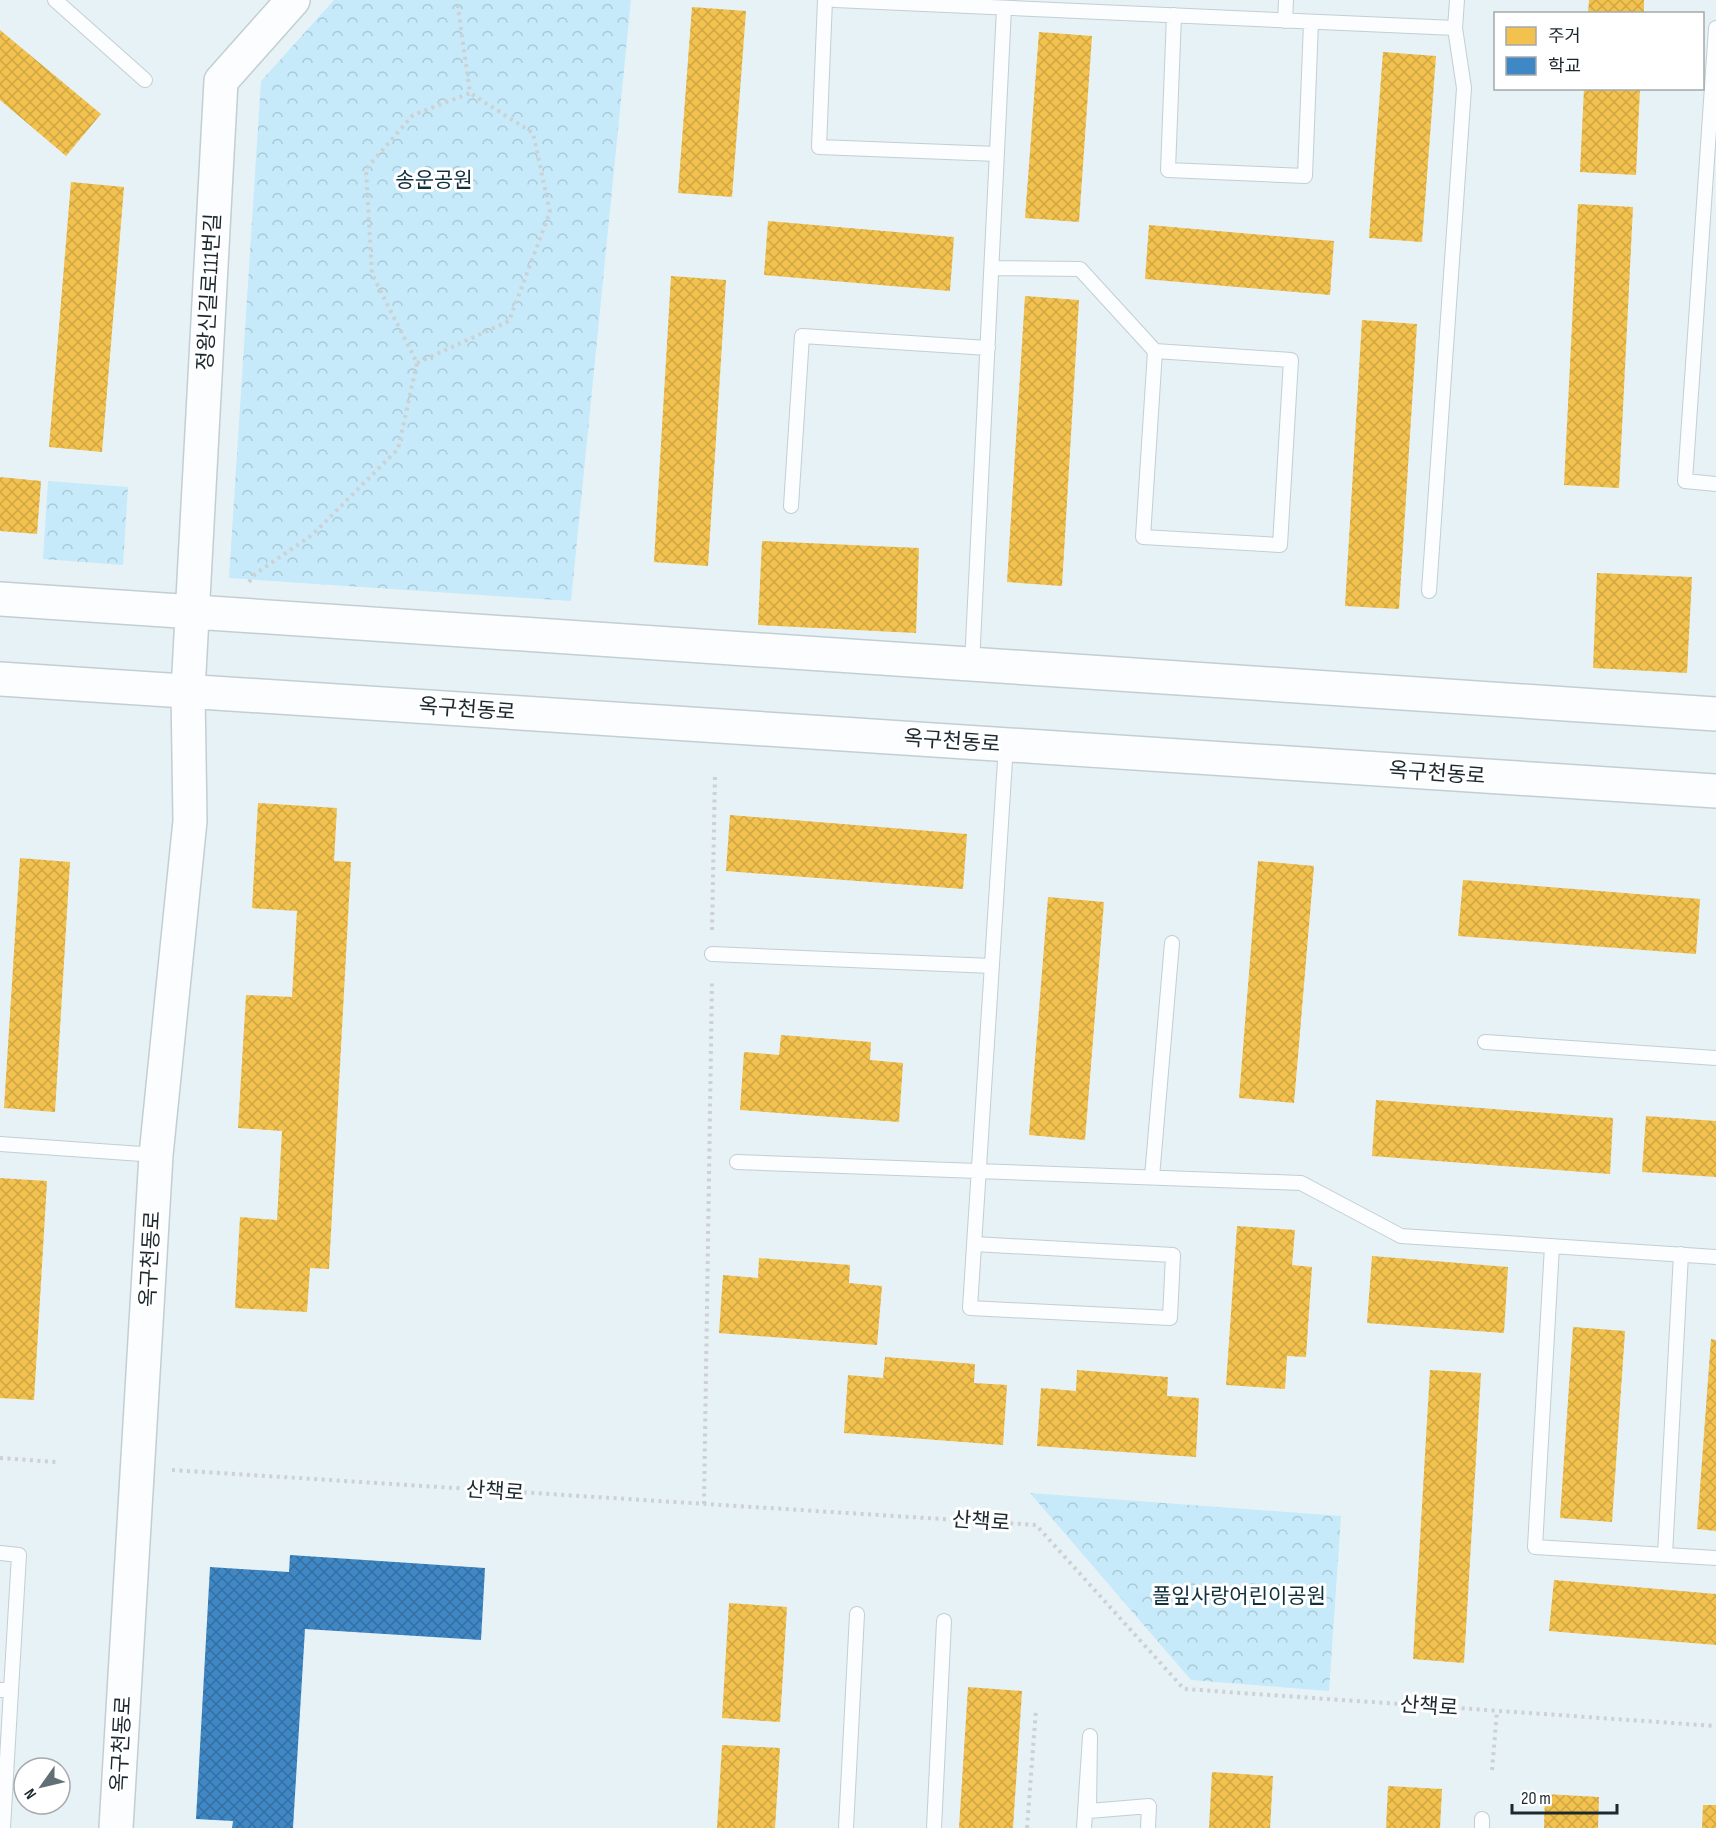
<svg xmlns="http://www.w3.org/2000/svg" width="1716" height="1828" font-family="'Sofia Sans Condensed','Noto Sans KR',sans-serif">
<defs>
<pattern id="park-crowns" width="20" height="18" patternUnits="userSpaceOnUse" patternTransform="scale(1.5)"><rect width="20" height="18" fill="#c6eaf9"/><path d="M2 6a3 3 0 1 1 6 0M12 15a3 3 0 1 1 6 0" fill="none" stroke="#aac9d6"/></pattern>
<pattern id="homes-cross-hatch" width="8" height="8" patternUnits="userSpaceOnUse" patternTransform="scale(1.5)"><rect width="8" height="8" fill="#f2c14e"/><path d="M0 0l8 8M0 8l8-8" fill="none" stroke="#cfa644"/></pattern>
<pattern id="schools-cross-hatch" width="8" height="8" patternUnits="userSpaceOnUse" patternTransform="scale(1.5)"><rect width="8" height="8" fill="#3f88c5"/><path d="M0 0l8 8M0 8l8-8" fill="none" stroke="#346fa0"/></pattern>
</defs>
<rect width="100%" height="100%" fill="#e7f2f7"/>
<path fill="url(#park-crowns)" d="M 334,0 L 631,0 L 571,601 L 229,578 L 261,81 Z
M 48,481 L 128,487 L 123,565 L 43,559 Z
M 1030,1493 L 1341,1516 L 1329,1691 L 1191,1680 Z"/>
<path fill="url(#homes-cross-hatch)" d="M 1589,0 L 1644,0 L 1644,14 L 1588,14 Z
M 692,7 L 746,11 L 732,197 L 678,193 Z
M 0,30 L 101,114 L 66,156 L 0,100 Z
M 1039,32 L 1092,36 L 1079,222 L 1025,218 Z
M 1383,52 L 1436,56 L 1422,242 L 1369,238 Z
M 1584,88 L 1640,88 L 1636,175 L 1580,172 Z
M 71,182 L 124,187 L 102,452 L 49,447 Z
M 1578,204 L 1633,207 L 1619,488 L 1564,485 Z
M 768,221 L 954,237 L 950,291 L 764,275 Z
M 1149,225 L 1334,241 L 1330,295 L 1145,279 Z
M 671,276 L 726,280 L 708,566 L 654,562 Z
M 1025,296 L 1079,300 L 1062,586 L 1007,582 Z
M 1362,320 L 1417,324 L 1399,609 L 1345,606 Z
M 0,477 L 41,481 L 37,534 L 0,531 Z
M 762,541 L 919,548 L 916,633 L 758,625 Z
M 1597,573 L 1692,577 L 1687,673 L 1593,668 Z
M 258,803 L 337,808 L 334,861 L 351,862 L 329,1269 L 310,1268 L 307,1312 L 235,1308 L 240,1217 L 277,1220 L 282,1131 L 238,1128 L 246,995 L 292,997 L 297,911 L 252,908 Z
M 730,815 L 967,834 L 963,889 L 726,871 Z
M 20,858 L 70,862 L 55,1112 L 4,1108 Z
M 1258,861 L 1314,866 L 1294,1103 L 1239,1098 Z
M 1463,880 L 1700,899 L 1696,954 L 1458,936 Z
M 1048,897 L 1104,902 L 1085,1140 L 1029,1135 Z
M 781,1035 L 871,1042 L 870,1060 L 903,1063 L 899,1122 L 740,1110 L 744,1052 L 779,1055 Z
M 1376,1100 L 1613,1118 L 1610,1174 L 1372,1156 Z
M 1646,1116 L 1716,1121 L 1716,1177 L 1642,1172 Z
M 0,1178 L 47,1181 L 34,1400 L 0,1398 Z
M 1237,1226 L 1295,1230 L 1292,1265 L 1312,1267 L 1306,1357 L 1287,1356 L 1285,1389 L 1226,1385 Z
M 1372,1256 L 1508,1267 L 1504,1333 L 1367,1323 Z
M 759,1258 L 850,1265 L 849,1283 L 882,1286 L 877,1345 L 719,1333 L 723,1275 L 758,1278 Z
M 1573,1327 L 1625,1331 L 1612,1522 L 1560,1518 Z
M 1711,1339 L 1716,1340 L 1716,1531 L 1697,1529 Z
M 885,1357 L 975,1364 L 974,1383 L 1007,1385 L 1003,1445 L 844,1433 L 848,1375 L 883,1378 Z
M 1077,1370 L 1168,1377 L 1167,1396 L 1199,1398 L 1196,1457 L 1037,1446 L 1041,1388 L 1076,1391 Z
M 1430,1370 L 1481,1373 L 1464,1663 L 1413,1659 Z
M 1554,1580 L 1716,1594 L 1716,1645 L 1549,1631 Z
M 729,1603 L 787,1607 L 780,1722 L 722,1718 Z
M 968,1687 L 1022,1691 L 1013,1828 L 959,1828 Z
M 722,1745 L 780,1748 L 775,1828 L 717,1828 Z
M 1212,1772 L 1273,1776 L 1270,1828 L 1209,1828 Z
M 1388,1786 L 1442,1789 L 1440,1828 L 1386,1828 Z
M 1545,1794 L 1599,1797 L 1598,1828 L 1544,1828 Z
M 1703,1805 L 1716,1805 L 1716,1828 L 1702,1828 Z"/>
<path fill="url(#schools-cross-hatch)" d="M 290,1555 L 485,1568 L 481,1640 L 305,1629 L 293,1828 L 232,1828 L 233,1821 L 196,1819 L 210,1567 L 289,1572 Z"/>
<g fill="none" stroke-linecap="round" stroke-linejoin="round">
<g stroke="#c3ced3" stroke-width="16">
<path id="service" d="M 55,0 L 145,80
M 825,0 L 819,147 L 997,154
M 835,0 L 1455,28
M 1174,15 L 1168,170 L 1305,176 L 1311,22
M 1285,21 L 1286,0
M 1716,28 L 1685,481 L 1716,484
M 992,268 L 1080,269 L 1155,351 L 1143,537 L 1280,545 L 1291,360 L 1155,351
M 791,506 L 802,336 L 988,348
M 1429,591 L 1464,88 L 1455,28 L 1457,0
M 972,664 L 1004,8
M 712,954 L 992,966
M 1485,1042 L 1716,1058
M 0,1144 L 156,1155
M 737,1162 L 1301,1183 L 1401,1236 L 1716,1257
M 1152,1177 L 1172,943
M 974,1244 L 1173,1255 L 1170,1318 L 970,1308 L 1006,745
M 1552,1246 L 1535,1547 L 1716,1558
M 0,1553 L 19,1555 L 11,1690
M 1665,1555 L 1681,1254
M 0,1690 L 11,1690 L 3,1828
M 846,1828 L 857,1614
M 934,1828 L 944,1621
M 1084,1828 L 1090,1736 L 1089,1811 L 1149,1806 L 1148,1828
M 1482,1828 L 1482,1819"/>
</g>
<g stroke="#c3ced3" stroke-width="36">
<path id="tertiary" d="M 0,599 L 1716,714
M 0,679 L 1716,791
M 116,1828 L 156,1155 L 190,821 L 188,691 L 221,81 L 293,0"/>
</g>
<path stroke="#cdd1d3" stroke-width="4" stroke-dasharray="3 4.5" stroke-linecap="butt" d="M 417,363 L 509,321 L 550,212 L 533,133 L 470,93
M 249,582 L 255,574 L 312,535 L 398,449 L 417,363 L 372,274 L 366,169 L 413,115 L 470,93 L 457,0
M 712,930 L 715,774
M 0,1458 L 56,1462
M 172,1470 L 1036,1525 L 1184,1689 L 1716,1726
M 704,1504 L 712,979
M 1492,1770 L 1497,1711
M 1027,1828 L 1036,1709"/>
<use href="#service" stroke="#fbfdfe" stroke-width="14"/>
<use href="#tertiary" stroke="#fbfdfe" stroke-width="33"/>
</g>
<g text-anchor="middle" stroke-width="6" stroke-linejoin="round" paint-order="stroke">
<g font-size="21" fill="#0f313e" stroke="#fff">
<text x="434" y="187">송운공원</text>
<text x="1239" y="1603">풀잎사랑어린이공원</text>
</g>
<g font-size="21" fill="#1b282e" stroke="#fff">
<text transform="translate(209 292) rotate(-87)" y="7">정왕신길로111번길</text>
<text transform="translate(467 709) rotate(4)" y="7">옥구천동로</text>
<text transform="translate(952 741) rotate(4)" y="7">옥구천동로</text>
<text transform="translate(1437 773) rotate(4)" y="7">옥구천동로</text>
<text transform="translate(150 1259) rotate(-87)" y="7">옥구천동로</text>
<text transform="translate(495 1491) rotate(4)" y="7">산책로</text>
<text transform="translate(981 1521) rotate(4)" y="7">산책로</text>
<text transform="translate(1429 1706) rotate(4)" y="7">산책로</text>
<text transform="translate(121 1744) rotate(-87)" y="7">옥구천동로</text>
</g>
</g>
<rect x="1494" y="12" width="210" height="78" fill="#ffffff" stroke="#a4a9ab" stroke-width="1.5"/>
<rect x="1506" y="27" width="30" height="18" fill="#f2c14e" stroke="#a4a9ab" stroke-width="1.5"/>
<text x="1548" y="42" font-size="18" fill="#1b282e">주거</text>
<rect x="1506" y="57" width="30" height="18" fill="#3f88c5" stroke="#a4a9ab" stroke-width="1.5"/>
<text x="1548" y="72" font-size="18" fill="#1b282e">학교</text>
<g transform="translate(42 1786) rotate(236)"><circle r="28" fill="#ffffff" stroke="#a4a9ab" stroke-width="1.5"/>
<path d="M0-4.5L10 22L0 15L-10 22Z" fill="#626f74"/>
<text y="-9" font-size="16" font-weight="bold" text-anchor="middle" fill="#1b282e">N</text>
</g>
<path d="M1512 1804v9h105v-9" fill="none" stroke="#1b282e" stroke-width="3"/>
<text x="1521" y="1804" font-size="18" fill="#1b282e" stroke="#ffffff" stroke-width="4.5" paint-order="stroke">20 m</text>
</svg>
